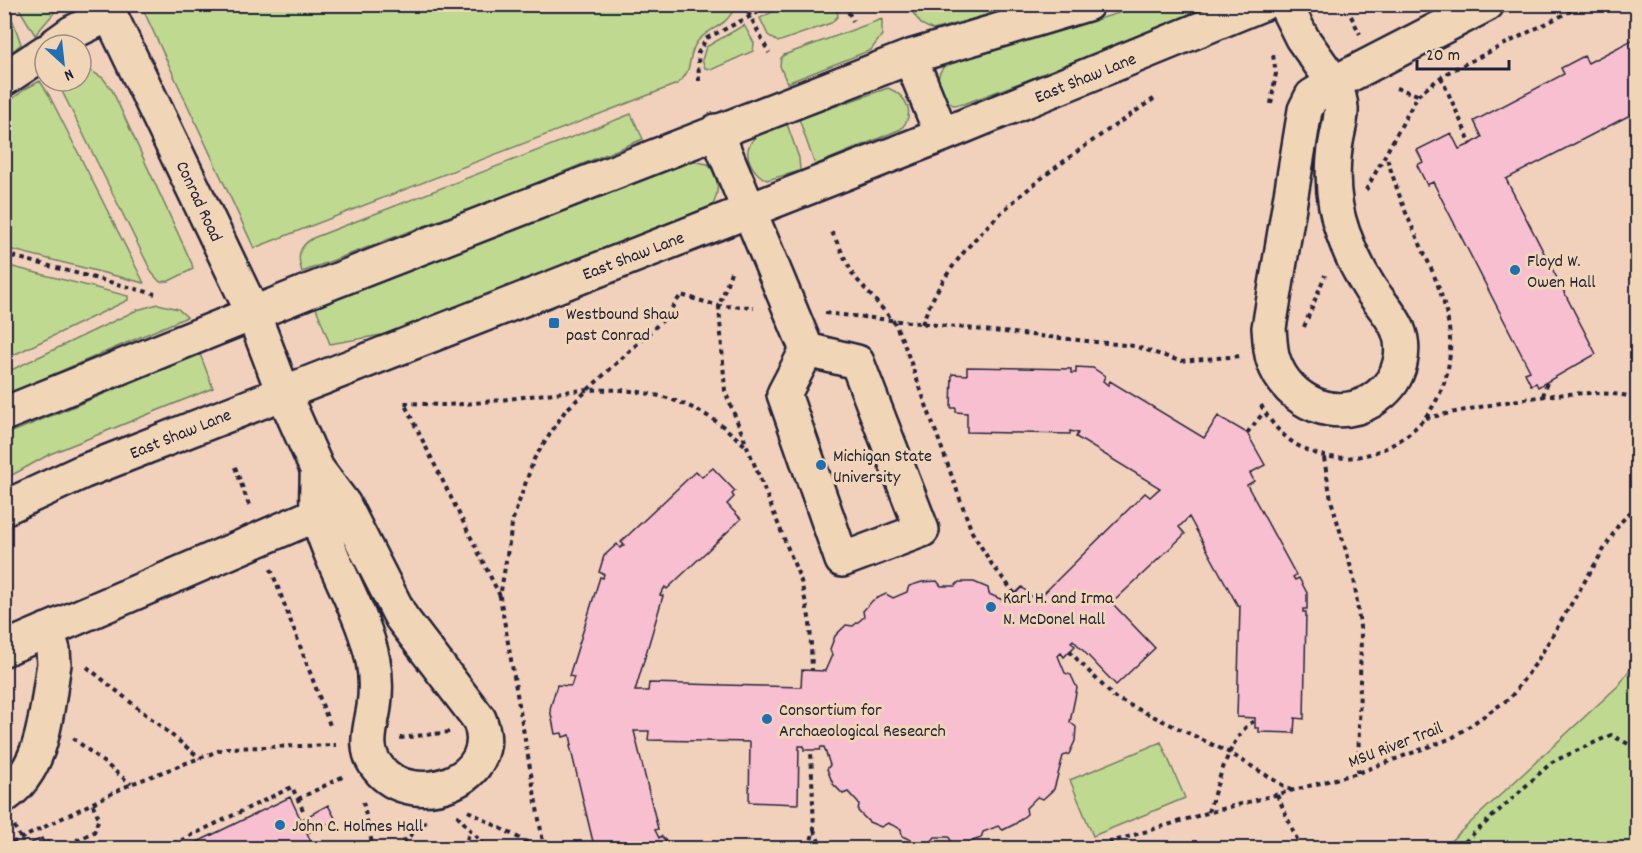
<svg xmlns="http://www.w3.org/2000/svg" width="1642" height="853" font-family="Dekko,sans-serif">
<rect width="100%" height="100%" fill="#f2d1bc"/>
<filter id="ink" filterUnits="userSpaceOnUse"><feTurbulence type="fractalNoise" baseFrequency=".0167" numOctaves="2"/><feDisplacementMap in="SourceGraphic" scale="12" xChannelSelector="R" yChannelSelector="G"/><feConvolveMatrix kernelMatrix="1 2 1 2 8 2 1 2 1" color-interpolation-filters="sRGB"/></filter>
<g filter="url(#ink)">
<path fill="#c0d990" stroke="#717e66" stroke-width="1.5" d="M 927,4 L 1022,4 L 1022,5 L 933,30 L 921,24 L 911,10 Z
M 17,5 L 56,5 L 54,13 L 35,35 Z
M 668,5 L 696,5 L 699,10 L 709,5 L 734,5 L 735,7 C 724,30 711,25 697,42 C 686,57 695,70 677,84 L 254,248 L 141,5 Z
M 786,5 L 836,5 L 838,16 L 831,23 L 778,42 L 768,35 L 760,18 Z
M 1146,5 L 1225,5 L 964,104 L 953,105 C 937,94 932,79 946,64 Z
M 4,9 L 13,21 L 21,44 L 5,58 Z
M 882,19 L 882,35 L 871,50 L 787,83 L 780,66 L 781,58 L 784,55 Z
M 744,25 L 754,43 L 753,51 L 713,69 L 705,68 L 702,60 L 706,47 Z
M 81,65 L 103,78 L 112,90 L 192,264 L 193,269 L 169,281 L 160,282 L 152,273 L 57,81 L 81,81 Z
M 40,81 L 49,95 L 144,283 L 5,248 L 5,105 L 25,89 Z
M 888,88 C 907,96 916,113 901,129 L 815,165 L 799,119 Z
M 631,114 L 643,139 L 522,189 L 302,272 C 297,256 298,247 313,238 Z
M 787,124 L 799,158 L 800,171 L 767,180 C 754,174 741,155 752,141 C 759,131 776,128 787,124 Z
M 689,161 L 708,164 C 719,178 720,189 713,205 L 410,327 L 381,335 L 330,344 L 316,308 Z
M 5,265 L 128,296 L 128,300 L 5,359 Z
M 158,304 L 178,309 L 187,317 L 5,395 L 5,373 L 137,310 Z
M 200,354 L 213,388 L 50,454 L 5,479 L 5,435 Z
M 1637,659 L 1637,848 L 1443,848 L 1619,685 Z
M 1161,742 L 1185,798 L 1093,836 L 1070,780 Z"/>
<path fill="#f8bfd1" stroke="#22223b" stroke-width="1.5" d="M 1638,37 L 1638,111 L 1506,179 L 1596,354 L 1538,387 L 1536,383 L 1531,385 L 1525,373 L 1530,371 L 1433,182 L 1427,185 L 1417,165 L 1423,162 L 1417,150 L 1451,133 L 1459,149 L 1471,144 L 1482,137 L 1474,121 L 1564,74 L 1561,68 L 1584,56 L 1588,63 Z
M 967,367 L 1071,369 L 1071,373 L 1076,373 L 1076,367 L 1093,368 L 1105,376 L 1103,381 L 1108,385 L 1110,381 L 1204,438 L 1218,416 L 1247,433 L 1265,465 L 1250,473 L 1254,481 L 1247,485 L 1296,575 L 1293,577 L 1295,580 L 1299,578 L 1307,593 L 1307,609 L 1303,609 L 1303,612 L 1306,612 L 1304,719 L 1295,718 L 1294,733 L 1259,732 L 1259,728 L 1255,728 L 1255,718 L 1237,717 L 1240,605 L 1238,606 L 1189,517 L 1179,527 L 1185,534 L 1112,603 L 1155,648 L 1116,685 L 1073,640 L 1071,642 L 1075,646 L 1064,657 L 1061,653 L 1058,656 L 1065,673 L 1071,675 L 1077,688 L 1070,722 L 1076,727 L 1075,741 L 1069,754 L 1063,756 L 1054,789 L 1043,799 L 1037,797 L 1026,808 L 1027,814 L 1015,824 L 1003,830 L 998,826 L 983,832 L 981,838 L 967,843 L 952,843 L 949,837 L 935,837 L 930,843 L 915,842 L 902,836 L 901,829 L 888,823 L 881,827 L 869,822 L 858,811 L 859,804 L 848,792 L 843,794 L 833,784 L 827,769 L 830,765 L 824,747 L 821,747 L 820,750 L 804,750 L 804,746 L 799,746 L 798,804 L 749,802 L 750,742 L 648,740 L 649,731 L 634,731 L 658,829 L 655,830 L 659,838 L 661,836 L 673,848 L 598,848 L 597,845 L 594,846 L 570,746 L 572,745 L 570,735 L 563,737 L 562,733 L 555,734 L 550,709 L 557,685 L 571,686 L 574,677 L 569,676 L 600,577 L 603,578 L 604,574 L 599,572 L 604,556 L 617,544 L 620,548 L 624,545 L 621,542 L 696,471 L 702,477 L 713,468 L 735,491 L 732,494 L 734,497 L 727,504 L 741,519 L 667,589 L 665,587 L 660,595 L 663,596 L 635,691 L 648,691 L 649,683 L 801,687 L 802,670 L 825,671 L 832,655 L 830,649 L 835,636 L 846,625 L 853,626 L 864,617 L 863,611 L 873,600 L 886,594 L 893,598 L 907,592 L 909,586 L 922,582 L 937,581 L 941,586 L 955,586 L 959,582 L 974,582 L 988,588 L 989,594 L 1007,602 L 1022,587 L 1036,601 L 1145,493 L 1150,497 L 1160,488 L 1076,437 L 1078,433 L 1070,431 L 1070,434 L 967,432 L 967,413 L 956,412 L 956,408 L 951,408 L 952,374 L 967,375 Z
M 290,797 L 301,820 L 328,805 L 336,820 L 307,833 L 314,848 L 185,848 Z
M 42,838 L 44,843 L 48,841 L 52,848 L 21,848 Z"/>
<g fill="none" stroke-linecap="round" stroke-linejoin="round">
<g stroke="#22223b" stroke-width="38">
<path id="minor" d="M 105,4 L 253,313 L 283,392 L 317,469 L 344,505 L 401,617 L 479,719 C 505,780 412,812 378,768 C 362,749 371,728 374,707 C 376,692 376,676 373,661 C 363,610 330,565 318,515 C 315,501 318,484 317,469
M 1285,4 L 1302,38 L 1334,83 L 1487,4
M 55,45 L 73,32 L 110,14
M 910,57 L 942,135
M 4,79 L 45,52
M 1334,83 C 1347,112 1339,120 1335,148 C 1331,178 1333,205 1343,233 C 1350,253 1360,273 1371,290 C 1388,314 1408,330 1400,363 C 1397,376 1389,388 1378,396 C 1341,426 1287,404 1273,359 C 1270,349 1270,339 1269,328 L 1305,110 L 1312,96 Z
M 716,131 L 807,350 L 784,394 L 842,560 L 922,530 L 857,362 L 807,350
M 4,414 L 304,293 L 910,57 L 1087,4
M 4,508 L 82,472 L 942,135 L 1262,4
M 4,649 L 318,514
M 4,796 C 46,767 46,710 54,664 L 53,650 L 47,630"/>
</g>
<path stroke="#22223b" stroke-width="4" stroke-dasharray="4.5 4.5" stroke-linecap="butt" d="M 744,4 L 769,53
M 844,4 L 853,21
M 1351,16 L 1360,34
M 1441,77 L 1471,144
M 699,81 L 698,53 L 707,38 L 775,4
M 1396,88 L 1418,95
M 1271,104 L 1276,73 L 1273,55
M 1366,190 L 1418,95 L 1445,74 L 1585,4
M 832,232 L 853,275 L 894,322 L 903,341 L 972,532 L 991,563 L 1015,594
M 4,254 L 155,294
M 731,272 L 719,306 L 725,391 L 801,581 L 810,622 L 812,670
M 825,313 L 1134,346 L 1180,361 L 1242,356
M 922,324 C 956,226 1074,154 1155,98
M 1304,327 L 1325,275
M 1543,396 L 1547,382
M 1261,405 C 1310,499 1436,457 1449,362 C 1456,311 1429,265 1409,220 C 1400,199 1393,177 1386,155
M 1426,418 C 1488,406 1576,383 1638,398
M 1247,433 L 1264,412
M 1324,458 L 1331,500 L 1354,578 L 1361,635 L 1358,773
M 235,467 L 250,508
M 271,569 L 331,728
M 500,596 L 404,403 C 418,403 432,405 445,405 C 538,402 628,364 714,420 C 725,427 736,438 746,446
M 1069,651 L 1115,698 L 1230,753 L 1292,791
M 87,667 L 200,758
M 73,738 L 131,784
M 400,738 L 450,732
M 1277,795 L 1301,848
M 298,799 L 344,776
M 363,802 L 373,848
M 468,811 L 538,848
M 1208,812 C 1217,787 1230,734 1254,721
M 457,815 L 486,848
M 14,826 L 21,839
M 814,830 L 822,848
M 4,847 L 131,784 L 226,748 L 336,745
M 60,848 L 94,832 L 99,818 L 92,803
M 165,848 L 292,787 L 303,810
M 396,848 L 428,820
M 464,848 L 470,831
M 544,848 L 500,597 L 513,519 L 534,459 L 565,411 L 664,319 L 681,295 L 719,306 L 754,307
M 809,848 L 814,830 L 811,750
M 1091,848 L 1207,813 L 1358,773 L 1452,738 L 1510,698 L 1536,663 L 1619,524 L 1638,504
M 1458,848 L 1552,762 L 1611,735 L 1638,749"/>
<use href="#minor" stroke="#f1d5b7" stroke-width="33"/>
</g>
</g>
<g fill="#1f6fb2" stroke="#f1d5b7" stroke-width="2">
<circle cx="1515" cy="270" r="6"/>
<rect x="548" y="317" width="12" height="12" rx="3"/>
<circle cx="821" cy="465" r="6"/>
<circle cx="991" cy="607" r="6"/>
<circle cx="767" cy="719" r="6"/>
<circle cx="280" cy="825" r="6"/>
</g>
<g text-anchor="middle" stroke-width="6" stroke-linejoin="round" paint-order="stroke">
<g font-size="18" fill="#22223b" stroke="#f1d5b7">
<text transform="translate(1085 77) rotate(-22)" y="6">East Shaw Lane</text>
<text transform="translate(200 201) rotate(65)" y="6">Conrad Road</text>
<text transform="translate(633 255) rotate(-21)" y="6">East Shaw Lane</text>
<text transform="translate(180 433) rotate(-22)" y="6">East Shaw Lane</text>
<text transform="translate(1395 744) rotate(-21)" y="6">MSU River Trail</text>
</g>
<g font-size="18" fill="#22223b" stroke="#f1d5b7" text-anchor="start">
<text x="1527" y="266">Floyd W.<tspan x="1527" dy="21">Owen Hall</tspan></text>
<text x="566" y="319">Westbound Shaw<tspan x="566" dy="21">past Conrad</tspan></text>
<text x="833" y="461">Michigan State<tspan x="833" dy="21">University</tspan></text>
<text x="1003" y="603">Karl H. and Irma<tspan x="1003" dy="21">N. McDonel Hall</tspan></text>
<text x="779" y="715">Consortium for<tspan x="779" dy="21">Archaeological Research</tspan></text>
<text x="292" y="831">John C. Holmes Hall</text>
</g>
</g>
<rect width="1642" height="853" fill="none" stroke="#f1d5b7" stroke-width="24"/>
<rect x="12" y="12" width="1618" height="829" fill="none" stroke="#22223b" stroke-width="2" filter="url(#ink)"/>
<g transform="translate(63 63) rotate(153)"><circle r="28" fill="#f1d5b7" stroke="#9e8d85" stroke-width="1.5"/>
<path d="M0-4.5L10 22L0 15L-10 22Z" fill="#1f6fb2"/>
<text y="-9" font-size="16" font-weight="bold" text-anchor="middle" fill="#22223b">N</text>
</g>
<path d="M1417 60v9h92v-9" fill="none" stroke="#22223b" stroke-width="3"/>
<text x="1426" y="60" font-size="18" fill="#22223b" stroke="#f1d5b7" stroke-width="4.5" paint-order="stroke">20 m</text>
</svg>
